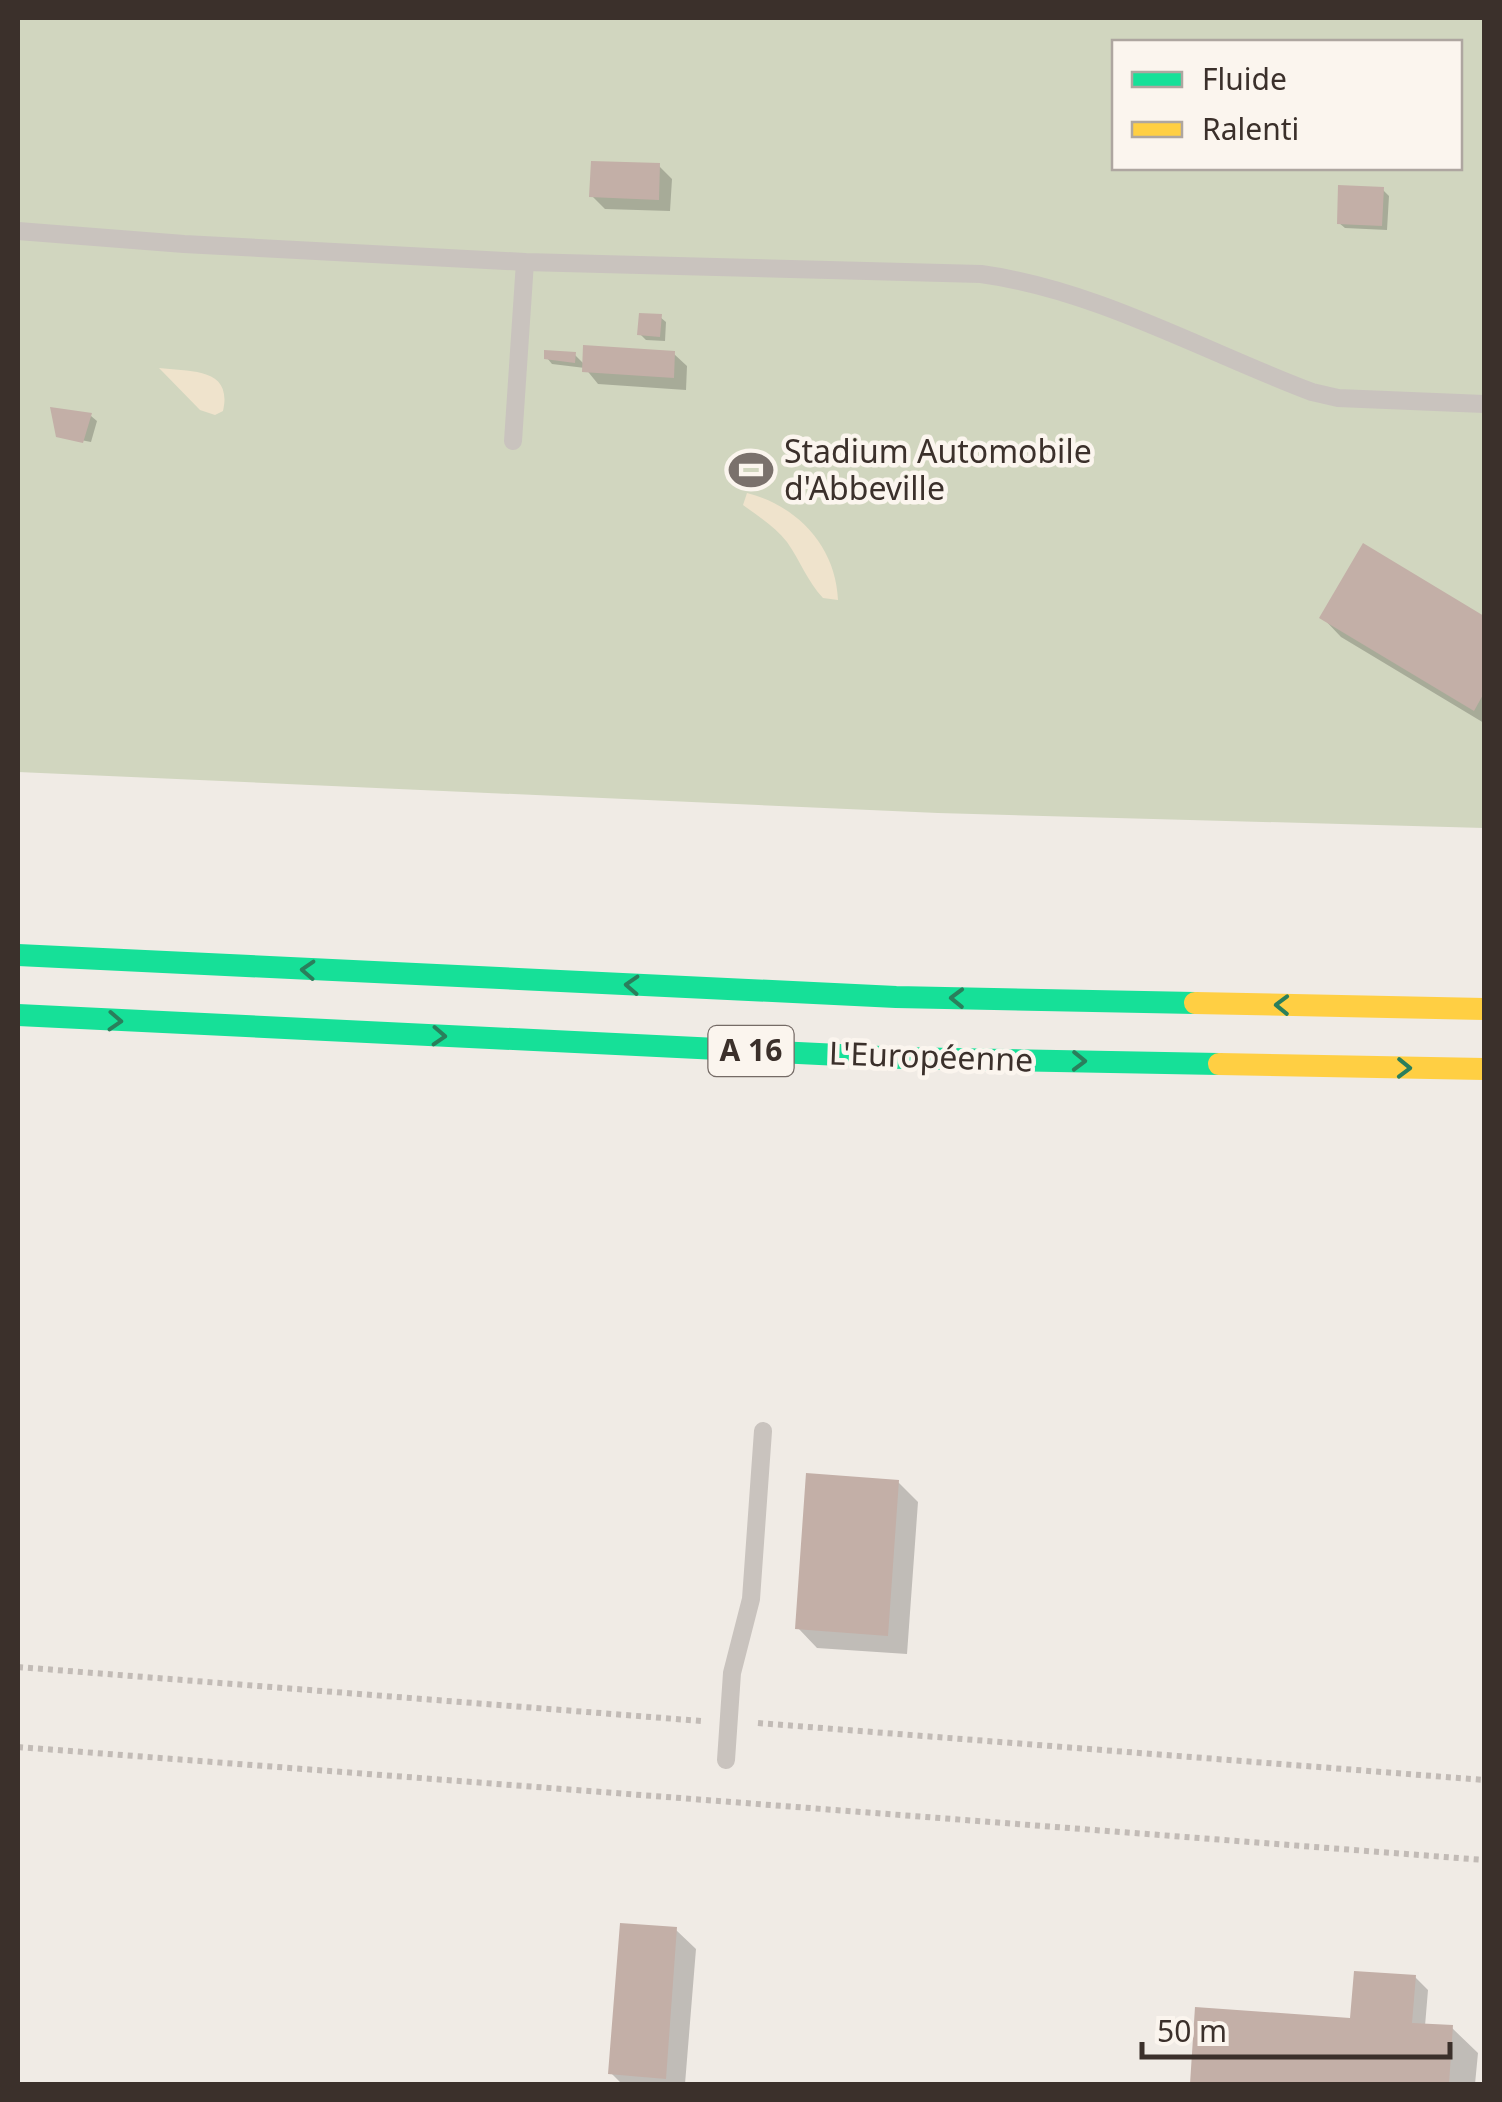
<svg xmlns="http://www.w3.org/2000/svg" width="1502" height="2102" font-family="'Noto Sans',sans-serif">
<rect width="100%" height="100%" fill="#f0ebe5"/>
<path fill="#d1d6bf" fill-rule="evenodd" d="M 18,18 L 1484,18 L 1484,828 L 938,813 L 18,772 ZM 1114,42 L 1460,42 L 1460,168 L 1114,168 Z"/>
<path fill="#efe3cc" d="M 159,368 C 190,372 233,367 223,411 L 215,415 L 200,410 Z
M 747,493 C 798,506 836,547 838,600 L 823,598 C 807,581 800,560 787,542 C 775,527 758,516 743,505 Z"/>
<path fill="#0003" d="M 659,166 L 672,179 L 670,211 L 605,209 L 592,196 Z
M 1383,190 L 1389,196 L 1387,230 L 1345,228 L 1339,223 Z
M 660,317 L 666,322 L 665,341 L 646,340 L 640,334 Z
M 674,354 L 687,366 L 686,390 L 598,384 L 585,368 L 552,364 L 547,358 L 575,355 L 585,365 Z
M 91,416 L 97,421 L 91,442 L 60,436 Z
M 1364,546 L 1484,619 L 1484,723 L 1341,637 L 1322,617 Z
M 898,1482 L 918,1502 L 907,1654 L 817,1648 L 798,1628 Z
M 676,1930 L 696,1949 L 685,2084 L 622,2084 L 611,2073 Z
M 1415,1977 L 1428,1990 L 1425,2026 L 1452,2028 L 1478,2053 L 1475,2084 L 1192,2084 L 1198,2010 L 1357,2021 Z"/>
<path fill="#c3afa7" d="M 591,161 L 660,163 L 659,200 L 589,197 Z
M 1338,185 L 1384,187 L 1382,226 L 1337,224 Z
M 639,313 L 662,314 L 660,337 L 637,335 Z
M 583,345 L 675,351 L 674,378 L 582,372 Z
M 544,350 L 576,352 L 575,363 L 544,359 Z
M 50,407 L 92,413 L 83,443 L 56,437 Z
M 1363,543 L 1484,616 L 1484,693 L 1474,711 L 1319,618 Z
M 806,1473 L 899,1480 L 888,1636 L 795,1629 Z
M 620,1923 L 677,1927 L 666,2079 L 608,2074 Z
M 1354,1971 L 1416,1975 L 1412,2023 L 1453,2025 L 1449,2084 L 1190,2084 L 1195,2007 L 1350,2018 Z"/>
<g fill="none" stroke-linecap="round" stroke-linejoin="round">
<path stroke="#c2bbb6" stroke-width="6" stroke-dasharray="5 5" stroke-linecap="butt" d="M 18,1667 L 701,1721
M 758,1723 L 1484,1780
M 18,1747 L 1484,1860"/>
<path stroke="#c9c3be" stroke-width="18" d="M 18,231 L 184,244 L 525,262 L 981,274 C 1097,290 1203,351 1312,392 L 1338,398 L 1484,404
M 513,441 L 525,262
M 726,1760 L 732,1673 L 751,1599 L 763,1431"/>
<path stroke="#16e098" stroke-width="22" d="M 18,955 L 896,997 L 1195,1003
M 18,1015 L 902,1058 L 1219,1064"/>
<path stroke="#ffcf43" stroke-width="22" d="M 1195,1003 L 1484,1009
M 1219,1064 L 1484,1069"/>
</g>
<defs><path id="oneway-chevron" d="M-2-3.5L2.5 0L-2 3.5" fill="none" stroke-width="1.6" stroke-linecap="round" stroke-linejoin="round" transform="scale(2.5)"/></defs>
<g stroke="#2a7f5c">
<use href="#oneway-chevron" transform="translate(308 970) rotate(-177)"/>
<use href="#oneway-chevron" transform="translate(632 985) rotate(-177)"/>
<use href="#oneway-chevron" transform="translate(957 998) rotate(-179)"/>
<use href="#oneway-chevron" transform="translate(1282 1005) rotate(-179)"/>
<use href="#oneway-chevron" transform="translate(115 1021) rotate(3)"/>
<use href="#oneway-chevron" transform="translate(439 1036) rotate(3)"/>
<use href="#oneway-chevron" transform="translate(1079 1061) rotate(1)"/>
<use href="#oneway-chevron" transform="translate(1404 1068) rotate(1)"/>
</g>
<defs>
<g id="stadium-bare" transform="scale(3.45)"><path d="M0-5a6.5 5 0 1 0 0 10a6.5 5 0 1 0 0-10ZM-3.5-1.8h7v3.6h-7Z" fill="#7a716c" stroke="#fbf5ee" stroke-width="2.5" paint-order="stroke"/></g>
</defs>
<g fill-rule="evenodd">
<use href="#stadium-bare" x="751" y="470"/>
</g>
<g text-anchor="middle" stroke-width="9" stroke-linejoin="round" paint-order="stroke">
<rect fill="#fbf5ee" stroke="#756b66" stroke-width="2.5" x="708.5" y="1026" width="85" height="50" rx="8"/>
<g font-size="30" font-weight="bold" fill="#3b302b">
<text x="751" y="1061">A 16</text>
</g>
<g font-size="32" fill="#3b302b" stroke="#fbf5ee" text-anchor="start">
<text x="784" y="463">Stadium Automobile<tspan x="784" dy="37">d'Abbeville</tspan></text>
</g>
<g font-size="32" fill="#3b302b" stroke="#fbf5ee">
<text transform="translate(931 1057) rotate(2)" y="11">L'Européenne</text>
</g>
</g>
<rect width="1502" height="2102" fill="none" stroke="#3b302b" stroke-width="40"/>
<rect x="1112" y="40" width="350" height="130" fill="#fbf5ee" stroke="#aea6a0" stroke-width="2.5"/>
<rect x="1132" y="72" width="50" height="15" fill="#16e098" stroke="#aea6a0" stroke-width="2.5"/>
<text x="1202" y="90" font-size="30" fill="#3b302b">Fluide</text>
<rect x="1132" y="122" width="50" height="15" fill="#ffcf43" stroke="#aea6a0" stroke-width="2.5"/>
<text x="1202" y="140" font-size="30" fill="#3b302b">Ralenti</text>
<path d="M1142 2042v15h308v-15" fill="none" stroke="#3b302b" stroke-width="5"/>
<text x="1157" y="2042" font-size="30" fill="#3b302b" stroke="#fbf5ee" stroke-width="8" paint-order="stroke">50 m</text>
</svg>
